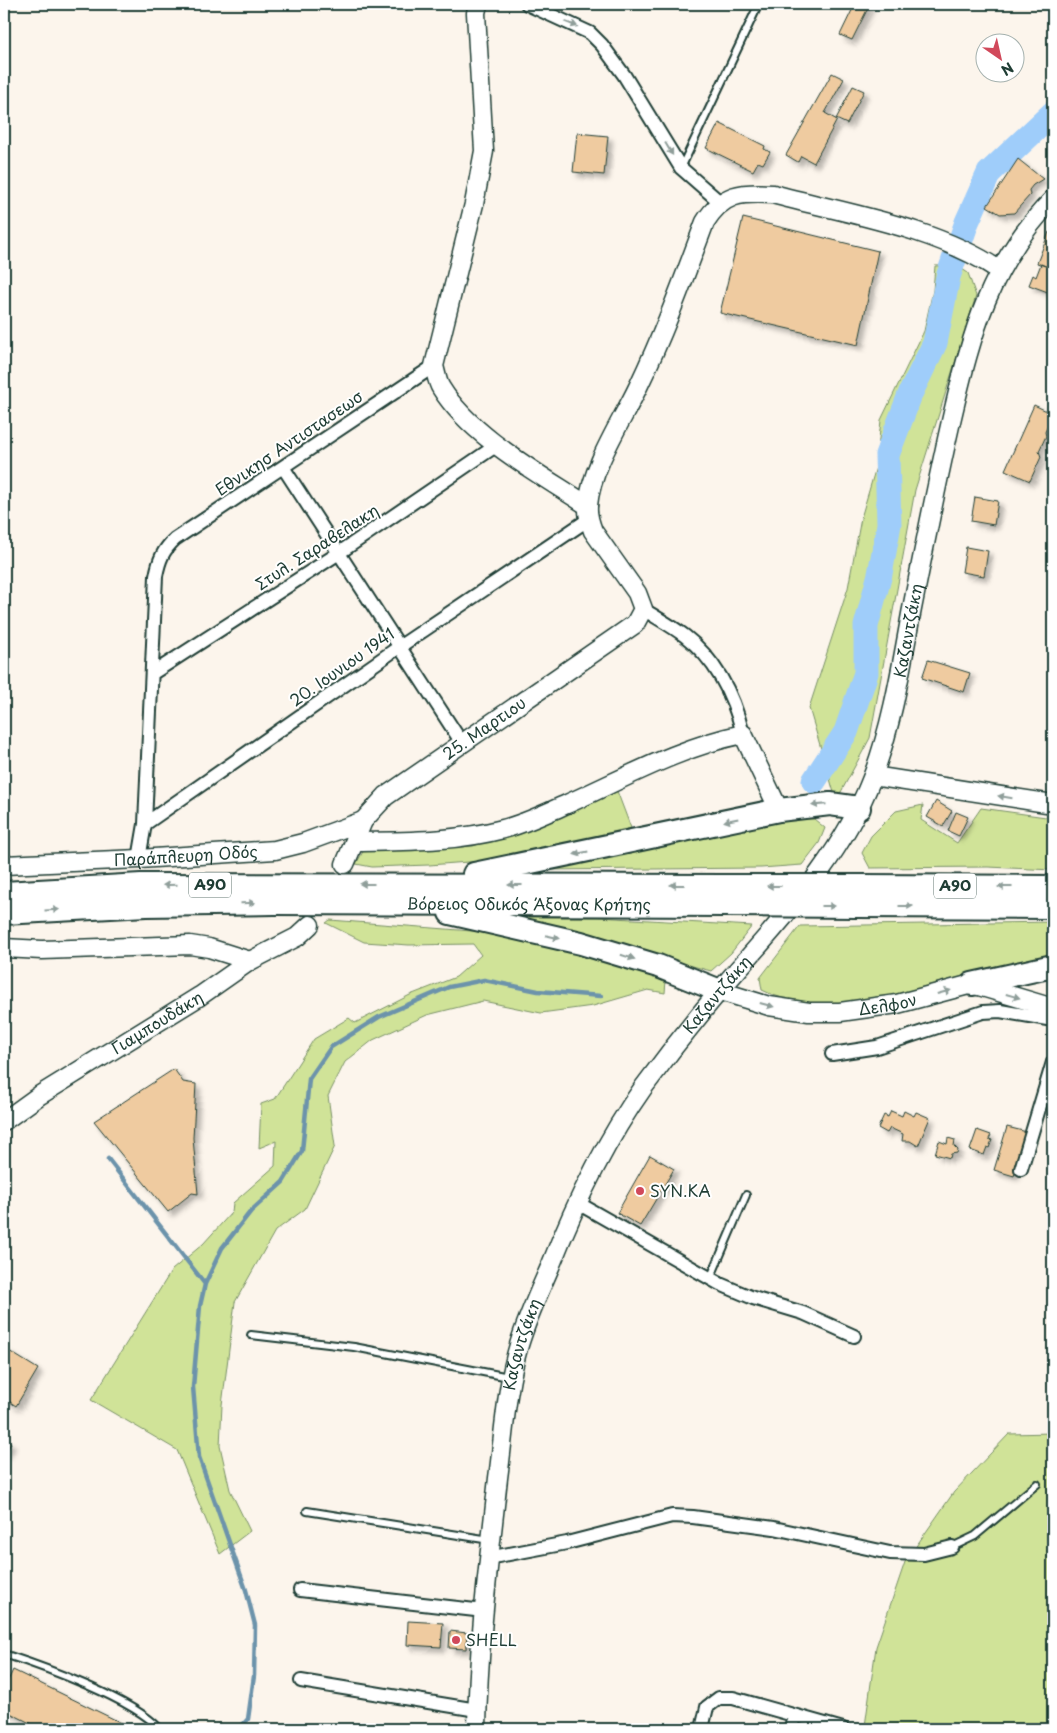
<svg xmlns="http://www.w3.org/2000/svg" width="1057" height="1733" font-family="'Playpen Sans',sans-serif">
<defs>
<filter id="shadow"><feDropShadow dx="4.5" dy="4.5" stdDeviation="2.5" flood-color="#0004"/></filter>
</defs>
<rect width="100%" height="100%" fill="#fcf5ec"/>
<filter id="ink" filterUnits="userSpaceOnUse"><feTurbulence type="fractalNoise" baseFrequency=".02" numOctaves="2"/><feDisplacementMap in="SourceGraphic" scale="10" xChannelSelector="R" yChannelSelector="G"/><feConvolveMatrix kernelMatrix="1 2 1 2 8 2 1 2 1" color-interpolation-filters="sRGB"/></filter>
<g filter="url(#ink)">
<path fill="#d0e398" stroke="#789066" d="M 956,265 L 968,273 L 976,296 L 915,490 L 870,738 L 841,792 L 835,796 L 809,708 L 848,588 L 861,518 L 876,467 L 881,420 L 924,331 L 933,290 L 935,266 Z
M 617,791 L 634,836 L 521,858 L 429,865 L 372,867 L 356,864 L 365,848 L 473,846 L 556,818 Z
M 923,805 L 921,820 L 957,843 L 981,808 L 1053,818 L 1053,870 L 988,867 L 870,868 L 862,853 L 871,836 L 896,811 Z
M 784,818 L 814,819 L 825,828 L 819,843 L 802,865 L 761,868 L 545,870 Z
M 513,917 L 598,917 L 752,926 L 731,953 L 711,971 Z
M 330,920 L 523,935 L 666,980 L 665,993 L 648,990 L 593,1006 L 541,1013 L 483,1001 L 427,1015 L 373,1040 L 345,1062 L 328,1096 L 335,1146 L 305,1209 L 275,1231 L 235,1302 L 222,1405 L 220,1446 L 230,1490 L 250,1531 L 220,1554 L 177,1450 L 91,1400 L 172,1270 L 203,1244 L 232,1212 L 233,1203 L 275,1166 L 276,1141 L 259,1148 L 261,1104 L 275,1099 L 314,1039 L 349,1018 L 355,1023 L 410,995 L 456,977 L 481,955 L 473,944 L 409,945 L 364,942 L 326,923 Z
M 1053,922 L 1053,961 C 1020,968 986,976 953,984 C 897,996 815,1018 762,990 L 760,978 L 800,926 Z
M 1053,1433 L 1053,1729 L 873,1729 L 865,1726 L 876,1647 L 905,1562 L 954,1492 L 1009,1434 Z"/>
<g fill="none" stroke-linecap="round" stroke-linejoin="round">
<path stroke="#6c93ab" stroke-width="4.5" d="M 108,1159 L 205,1284
M 239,1729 L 248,1719 L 254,1676 L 255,1625 L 246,1590 L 199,1457 L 193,1387 L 200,1306 L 205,1284 L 222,1248 L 251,1211 L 283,1182 L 302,1151 L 309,1079 L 331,1047 L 379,1017 L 449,987 L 484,980 L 538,991 L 601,996"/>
<path stroke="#9fcdfa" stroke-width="25" d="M 814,781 L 846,732 L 866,673 L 866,626 L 880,574 L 889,524 L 887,455 L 911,392 L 935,343 L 948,277 L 967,222 L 989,173 L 1053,113"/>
</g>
<path fill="#efcba0" stroke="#1f3d34" filter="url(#shadow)" d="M 855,4 L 870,4 L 852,40 L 840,35 Z
M 832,73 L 844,79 L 825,113 L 837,120 L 814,163 L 801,156 L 798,162 L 786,155 Z
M 853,86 L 864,91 L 847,124 L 836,119 Z
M 719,123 L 765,146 L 764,149 L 770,152 L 763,164 L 758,162 L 753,171 L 706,148 Z
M 577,133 L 608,136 L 604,175 L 573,172 Z
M 1018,159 L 1043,179 L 1033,185 L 1029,190 L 1030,195 L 1014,213 L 1000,214 L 987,206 Z
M 743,218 L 878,251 L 858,345 L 720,313 Z
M 1049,232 L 1053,234 L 1053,269 L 1037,263 Z
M 1041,264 L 1053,269 L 1053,294 L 1029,285 L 1033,275 L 1036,277 Z
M 1034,405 L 1053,414 L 1045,432 L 1046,436 L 1039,451 L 1041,457 L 1030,481 L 1005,470 Z
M 975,497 L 998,501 L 994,525 L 971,521 Z
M 966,547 L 988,551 L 984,576 L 962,572 Z
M 928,660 L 970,673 L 964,692 L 922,678 Z
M 936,801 L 952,811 L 943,826 L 927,817 Z
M 956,812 L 968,817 L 959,836 L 948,831 Z
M 174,1069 L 183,1082 L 196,1084 L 193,1138 L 198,1194 L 192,1193 L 168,1212 L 94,1121 Z
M 891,1111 L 902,1116 L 904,1111 L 914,1116 L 916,1112 L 930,1118 L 918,1146 L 910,1141 L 902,1141 L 903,1134 L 890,1128 L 887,1133 L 878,1128 L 884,1115 L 888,1117 Z
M 1007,1127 L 1027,1132 L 1014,1176 L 994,1170 Z
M 977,1130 L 991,1135 L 989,1139 L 992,1140 L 989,1148 L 987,1147 L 984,1155 L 970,1150 Z
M 948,1138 L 955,1140 L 954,1146 L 958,1150 L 957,1153 L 951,1154 L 950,1158 L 935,1154 L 939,1141 L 947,1144 Z
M 650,1155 L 674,1169 L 640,1226 L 617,1213 Z
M 4,1348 L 38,1369 L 16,1406 L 4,1398 Z
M 4,1439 L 11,1443 L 4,1456 Z
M 408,1621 L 443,1623 L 441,1647 L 407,1645 Z
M 450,1631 L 467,1633 L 466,1649 L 449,1648 Z
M 13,1670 L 134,1729 L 42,1729 L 4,1710 L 4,1689 Z"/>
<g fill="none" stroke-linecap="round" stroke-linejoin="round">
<g stroke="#1f3d34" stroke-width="10">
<path id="lane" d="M 681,168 L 756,10
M 710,1279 L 746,1195
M 251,1335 L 354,1347 L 509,1377
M 307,1511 L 490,1540
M 952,1547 L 975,1536 L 1037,1484
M 4,1654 C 44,1667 133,1699 160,1729"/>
</g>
<g stroke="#1f3d34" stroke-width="16">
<path id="street" d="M 527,4 L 590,33 L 602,45 L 624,75 L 681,168 L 721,203
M 283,467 L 462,743
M 643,609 C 657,618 672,626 685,636 C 716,660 734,697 743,734
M 153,673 L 339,553 L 497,445
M 145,824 L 156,576 C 159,560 163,550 175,539 L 434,366
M 139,859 L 145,824 L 399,647 L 589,519
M 832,1054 L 877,1047 L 983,1012 L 1000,1011 L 1053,1020
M 1021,1169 L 1053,1062
M 576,1202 L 720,1284 L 753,1298 L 803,1313 L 854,1336
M 488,1558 L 567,1543 L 672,1516 L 693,1517 L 774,1528 L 890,1553 L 924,1554 L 952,1547
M 300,1590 L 484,1611
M 301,1681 L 477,1710
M 702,1729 L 707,1707 L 719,1698 L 733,1698 L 843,1729
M 790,1729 L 795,1716"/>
</g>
<g stroke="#1f3d34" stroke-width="21">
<g id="secondary">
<path d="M 478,4 L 476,13 L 484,151 L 474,204 L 434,366 C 436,372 437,382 441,388 C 471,437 540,474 588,506"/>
<path d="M 873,776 L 1053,804"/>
<path d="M 355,842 C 405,841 454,842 503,829 C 524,824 546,813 567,804 C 625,778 680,747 743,734 L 779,810"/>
<path id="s1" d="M 345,864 L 363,821 L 386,796 L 635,624 L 643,609 L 637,593 L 593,531 C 590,523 587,514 588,505 C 592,465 621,423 638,387 C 664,333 684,278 705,222 C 723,193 741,192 773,194 C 847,214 935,227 999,270"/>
<path id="s2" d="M 4,865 L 139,859 L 275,850 L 303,843 L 363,821"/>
<path d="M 4,948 L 42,950 L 190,945 L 209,948 L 250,961"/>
<path id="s3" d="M 720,991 L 769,1006 L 809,1012 L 840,1012 L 897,1004 L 972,984 L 1053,1008"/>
<path id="s4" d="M 4,1121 L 40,1095 L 200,996 L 250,961 L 297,937 L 310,925"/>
<path id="s5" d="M 477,1729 C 478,1645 489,1561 498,1478 C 504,1434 506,1388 519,1345 C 527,1318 539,1292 550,1267 C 575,1204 604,1143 643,1088 C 668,1054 694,1021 721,989 C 779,921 839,863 872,778 C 892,726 901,669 911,614 C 924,548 937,482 952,417 C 972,332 990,263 1053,199"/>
</g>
</g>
<g stroke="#1f3d34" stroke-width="26">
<g id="highway">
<path d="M 474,874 L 779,810 L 830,804 L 859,808"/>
<path d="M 857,886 L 1053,887"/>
<path d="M 4,893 L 141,885 L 726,886"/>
<path d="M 857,906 L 1053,907"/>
<path id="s6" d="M 4,913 L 146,905 L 274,903 L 726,905"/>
<path d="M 450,913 L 581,943 L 658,966 L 720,991"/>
<path d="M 972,984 L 1053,966"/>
</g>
</g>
<use href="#lane" stroke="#fff" stroke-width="6"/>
<use href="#street" stroke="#fff" stroke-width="12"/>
<use href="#secondary" stroke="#fff" stroke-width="18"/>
<use href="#highway" stroke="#fff" stroke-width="22"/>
<g stroke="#1f3d34" stroke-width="26" stroke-linecap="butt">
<path id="highway-bridge" d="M 726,886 L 857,886
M 726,905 L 857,906"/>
</g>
<use href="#highway-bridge" stroke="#fff" stroke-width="22"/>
</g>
<defs><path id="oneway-solid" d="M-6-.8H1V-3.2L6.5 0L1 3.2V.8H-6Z" transform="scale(1.25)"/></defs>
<g fill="#8f9e9a">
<use href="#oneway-solid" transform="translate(571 24) rotate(21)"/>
<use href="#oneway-solid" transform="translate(669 149) rotate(59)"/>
<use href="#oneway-solid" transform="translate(1005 797) rotate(-171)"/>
<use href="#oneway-solid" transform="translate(819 805) rotate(175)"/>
<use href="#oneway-solid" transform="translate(731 820) rotate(168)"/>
<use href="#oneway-solid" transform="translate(581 853) rotate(168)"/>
<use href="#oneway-solid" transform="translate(367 884) rotate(180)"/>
<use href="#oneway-solid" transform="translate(170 885) rotate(179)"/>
<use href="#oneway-solid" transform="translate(515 885) rotate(-180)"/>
<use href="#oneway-solid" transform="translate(677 885) rotate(-180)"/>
<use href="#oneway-solid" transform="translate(774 886) rotate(-180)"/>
<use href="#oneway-solid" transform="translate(1005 887) rotate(-180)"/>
<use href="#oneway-solid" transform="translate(248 903) rotate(-1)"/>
<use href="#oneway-solid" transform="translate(828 906)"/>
<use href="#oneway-solid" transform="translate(906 906)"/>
<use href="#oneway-solid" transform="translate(52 910) rotate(-3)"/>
<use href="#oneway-solid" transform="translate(553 937) rotate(13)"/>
<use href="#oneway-solid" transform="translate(628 957) rotate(17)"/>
<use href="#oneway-solid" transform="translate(944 992) rotate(-15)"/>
<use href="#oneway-solid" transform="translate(1013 996) rotate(16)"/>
<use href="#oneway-solid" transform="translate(767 1005) rotate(15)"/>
</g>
</g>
<g fill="#d1495b" stroke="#fff" stroke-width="2">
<circle cx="640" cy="1191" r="5"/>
<circle cx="456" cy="1640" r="5"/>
</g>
<g text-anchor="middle" stroke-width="4" stroke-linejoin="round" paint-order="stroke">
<g fill="#fff" stroke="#627771" stroke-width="1">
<rect x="189" y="872.5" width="42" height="25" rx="4"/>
<rect x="934" y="873.5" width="42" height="25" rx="4"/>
</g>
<g font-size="15" font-weight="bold" fill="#1f3d34">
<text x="210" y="890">Α90</text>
<text x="955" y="891">Α90</text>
</g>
<g font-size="16" fill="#1f3d34" stroke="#fff">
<text transform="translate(289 443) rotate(-34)" y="6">Εθνικησ Αντιστασεωσ</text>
<text transform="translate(317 547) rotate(-33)" y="6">Στυλ. Σαραβελακη</text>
<text dy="6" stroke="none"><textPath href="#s5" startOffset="1212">Καζαντζάκη</textPath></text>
<text transform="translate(342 667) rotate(-35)" y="6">20. Ιουνιου 1941</text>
<text dy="6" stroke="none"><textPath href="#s1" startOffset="200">25. Μαρτιου</textPath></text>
<text dy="6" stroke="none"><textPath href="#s2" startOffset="182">Παράπλευρη Οδός</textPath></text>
<text dy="6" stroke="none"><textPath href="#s6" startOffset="525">Βόρειος Οδικός Άξονας Κρήτης</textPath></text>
<text dy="6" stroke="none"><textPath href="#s5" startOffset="792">Καζαντζάκη</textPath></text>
<text dy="6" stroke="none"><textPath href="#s3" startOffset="171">Δελφον</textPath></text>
<text dy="6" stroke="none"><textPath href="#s4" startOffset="182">Γιαμπουδάκη</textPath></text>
<text dy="6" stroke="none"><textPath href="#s5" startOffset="388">Καζαντζάκη</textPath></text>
</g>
<g font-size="16" fill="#1f3d34" stroke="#fff" text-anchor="start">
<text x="650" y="1197">SYN.KA</text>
<text x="466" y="1646">SHELL</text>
</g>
</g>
<rect width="1057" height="1733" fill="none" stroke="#fff" stroke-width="20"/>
<rect x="10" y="10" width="1037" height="1713" fill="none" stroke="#1f3d34" stroke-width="2" filter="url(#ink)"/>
<g transform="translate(1000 58) rotate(146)"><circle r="24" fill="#ffffff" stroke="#a5b1ae"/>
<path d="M0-4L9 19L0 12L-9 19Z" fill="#d1495b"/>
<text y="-8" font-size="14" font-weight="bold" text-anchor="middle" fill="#1f3d34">N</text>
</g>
</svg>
